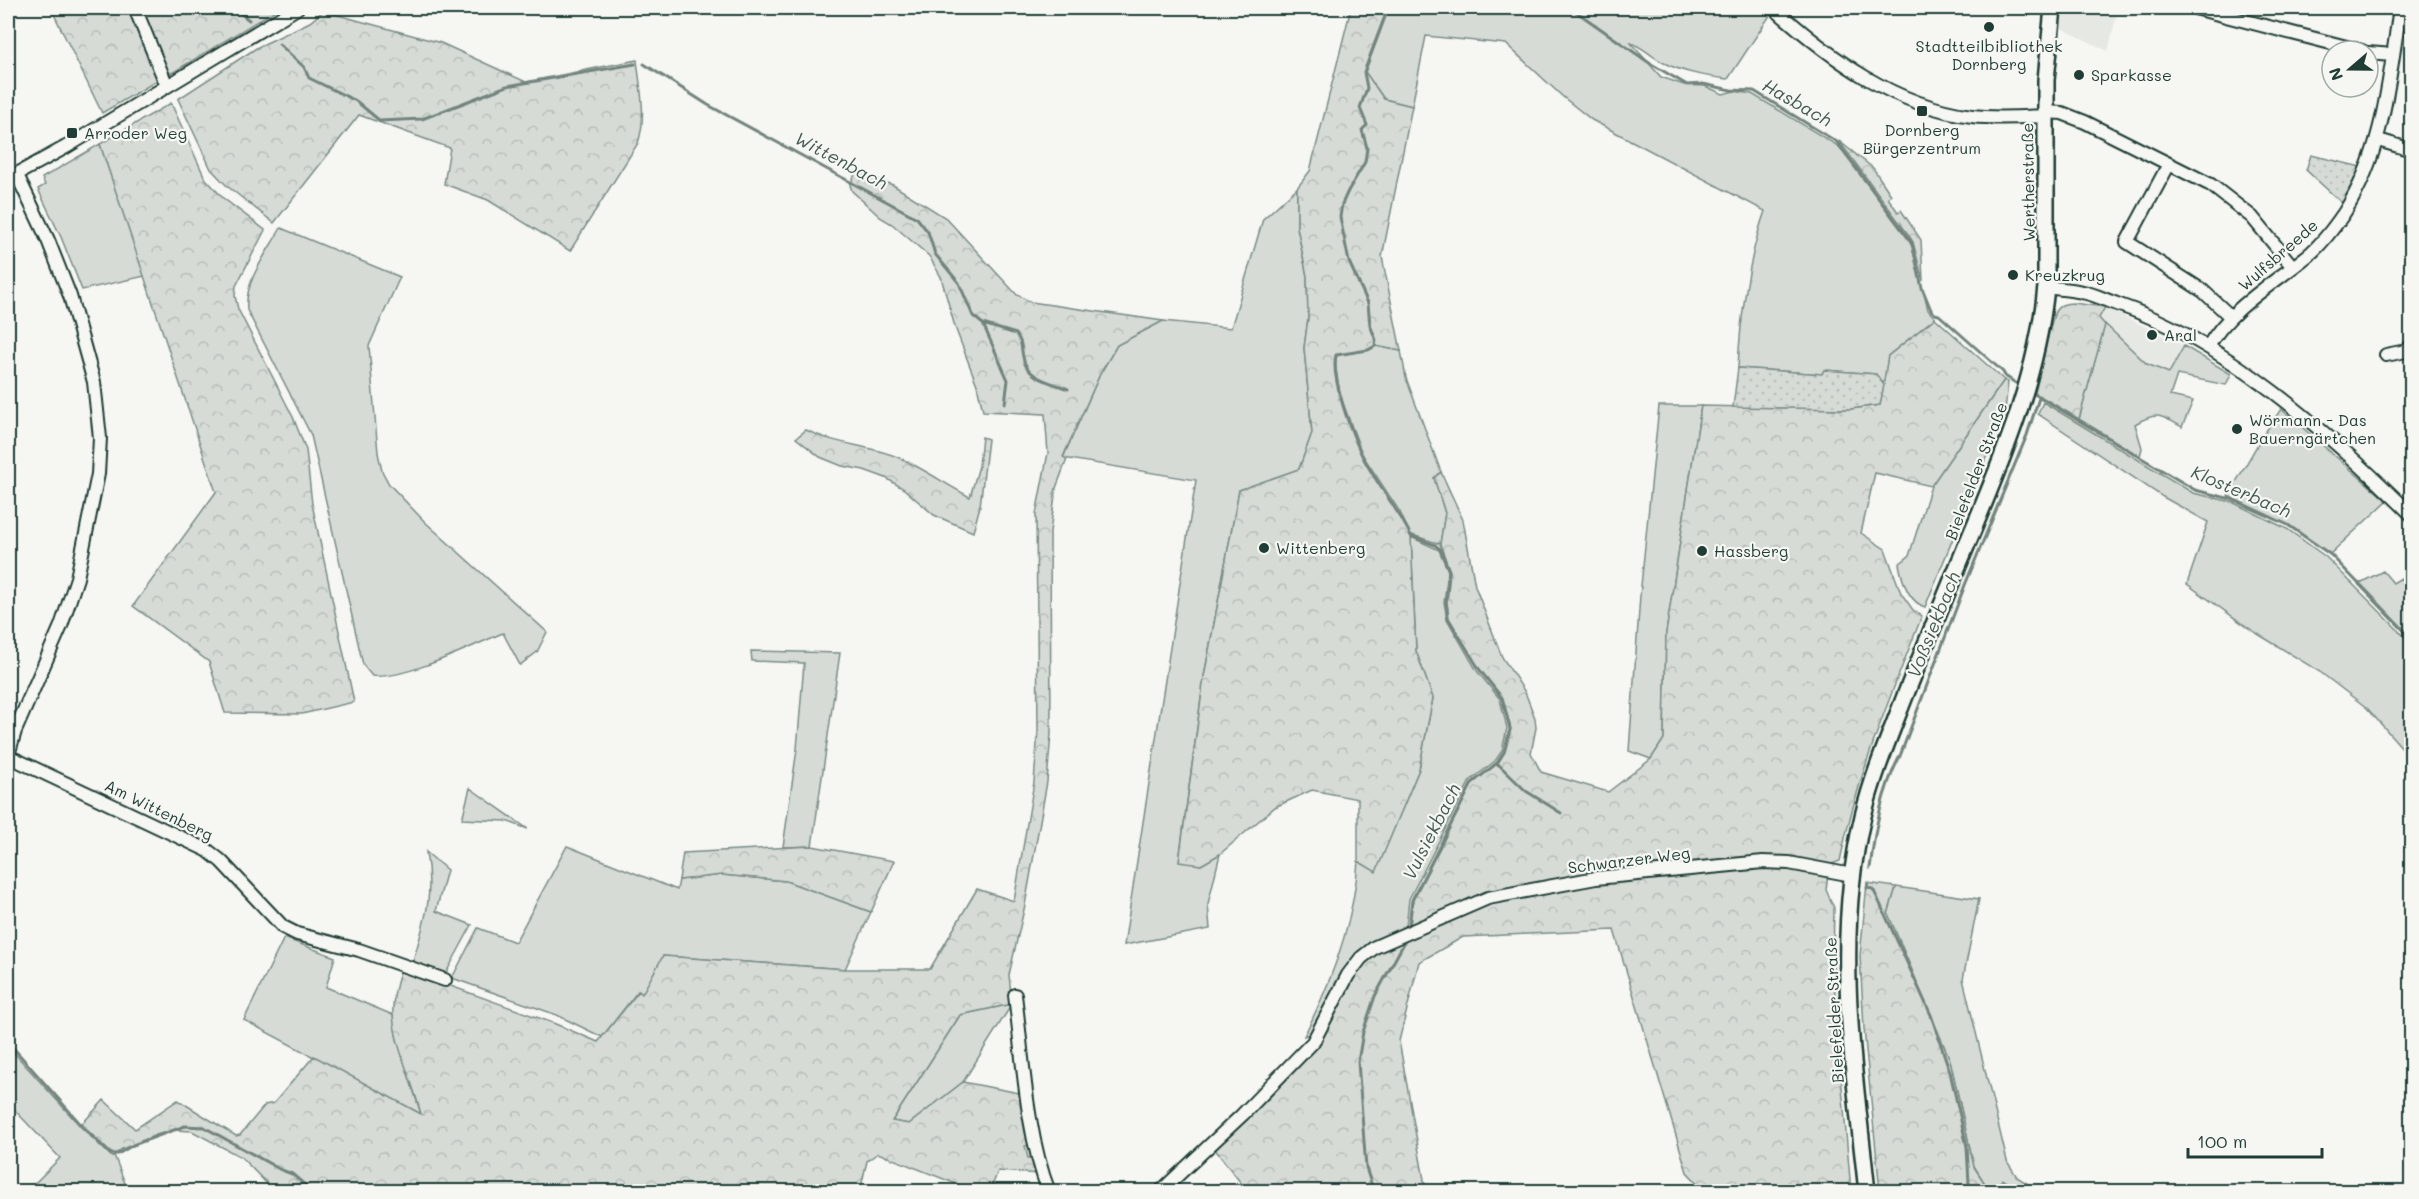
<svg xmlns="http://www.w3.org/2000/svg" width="2419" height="1199" font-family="Mali,sans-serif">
<defs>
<pattern id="forest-crowns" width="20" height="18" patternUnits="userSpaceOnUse" patternTransform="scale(1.5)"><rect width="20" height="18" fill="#d6dbd6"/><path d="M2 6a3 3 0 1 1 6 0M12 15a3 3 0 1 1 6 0" fill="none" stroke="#b7bdb8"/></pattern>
<pattern id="park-dots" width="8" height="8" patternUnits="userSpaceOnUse" patternTransform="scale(1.5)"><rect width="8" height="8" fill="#d6dbd6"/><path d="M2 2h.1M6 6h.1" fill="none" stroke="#b7bdb8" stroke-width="1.8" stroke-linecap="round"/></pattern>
</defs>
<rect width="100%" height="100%" fill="#f6f6f2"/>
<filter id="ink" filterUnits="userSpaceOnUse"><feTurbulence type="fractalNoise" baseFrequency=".0167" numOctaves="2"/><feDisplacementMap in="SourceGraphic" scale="12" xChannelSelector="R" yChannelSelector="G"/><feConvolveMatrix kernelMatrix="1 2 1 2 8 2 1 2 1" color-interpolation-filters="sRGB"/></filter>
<g filter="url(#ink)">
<path fill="#e6e8e4" d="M 2064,8 L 2137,8 L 2134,17 L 2117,13 L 2108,51 L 2061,28 Z
M 2105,307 L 2184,346 L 2169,373 L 2147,364 L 2099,318 Z"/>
<path fill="#d6dbd6" stroke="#7a8c85" stroke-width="1.5" d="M 1389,8 L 1764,8 L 1771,14 L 1728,79 C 1705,76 1685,73 1664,63 C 1652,57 1643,47 1631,43 L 1661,77 L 1684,85 L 1705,86 L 1723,94 L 1734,91 L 1752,94 L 1838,146 L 1907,237 L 1912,247 L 1928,310 L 1935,318 L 1888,356 L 1884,385 L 1875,374 L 1824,370 L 1822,374 L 1738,368 C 1740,319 1749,256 1765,211 L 1592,120 L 1563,97 L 1506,44 L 1426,36 L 1412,106 L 1384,99 L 1365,72 Z
M 100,144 L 145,276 L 82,290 L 61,237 L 38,189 L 45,185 L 42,178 Z
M 1297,188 L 1297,227 L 1307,276 L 1308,318 L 1304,348 L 1312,433 L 1299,469 L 1239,490 L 1204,676 L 1179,861 L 1201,865 L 1220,854 L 1208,904 L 1210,929 L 1124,945 L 1196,480 L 1063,458 L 1100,374 L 1117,345 L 1163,321 L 1231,328 L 1263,219 Z
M 281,228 L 400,277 L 369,346 L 378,453 L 382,471 L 389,484 L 425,522 L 547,632 L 537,652 L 520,665 L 503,633 C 471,646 405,680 372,676 L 363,665 L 311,435 L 247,310 C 244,281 267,253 281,228 Z
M 2105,324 L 2147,364 L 2169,373 L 2184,346 L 2231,374 L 2226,385 L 2177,375 L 2170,396 L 2193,401 L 2182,427 C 2161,415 2157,411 2135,424 L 2142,448 L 2140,456 L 2079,419 Z
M 1376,346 L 1401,351 L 1406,378 L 1441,472 L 1434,478 L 1445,513 L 1440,544 L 1409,534 C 1397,504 1376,482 1362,454 C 1352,435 1331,374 1337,355 L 1369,350 Z
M 2004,380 L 2008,382 L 2005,411 L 1925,607 C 1909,602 1902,580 1899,564 L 1909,556 L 1931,486 Z
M 2043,402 L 2193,493 L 2232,502 L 2287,529 L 2326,557 L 2411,643 L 2411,758 L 2367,708 L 2320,672 L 2253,631 L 2187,584 L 2208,522 L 2163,497 L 2038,414 Z
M 1659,406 L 1701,406 L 1666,633 L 1664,739 L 1651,759 L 1629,751 L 1640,596 Z
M 2281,409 L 2387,501 L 2330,554 L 2289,525 L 2228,496 L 2262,437 Z
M 1411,537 L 1439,550 L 1448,571 L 1444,602 L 1447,619 L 1477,671 L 1500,699 L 1507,728 L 1502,751 L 1495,761 L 1470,781 L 1409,899 L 1406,927 L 1313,1033 L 1304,1036 C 1332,981 1354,923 1358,861 L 1376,871 L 1419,769 L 1433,698 L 1416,651 Z
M 2383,571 L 2393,583 L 2401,578 L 2411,592 L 2411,636 L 2360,583 Z
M 751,651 L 840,653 L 812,846 L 783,847 L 797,749 L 804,663 L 752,661 Z
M 470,788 L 528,829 L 506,821 L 462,819 Z
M 567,846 L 677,890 L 679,880 L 722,875 L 786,881 L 871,912 L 845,969 L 663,956 L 642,995 L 638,991 L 602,1037 L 557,1015 L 452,978 L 478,928 L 515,942 Z
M 426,852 L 447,870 L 436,911 L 472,925 L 447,971 L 441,974 L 412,964 C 425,921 434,897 426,852 Z
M 1896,887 L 1979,899 L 1963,979 L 2007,1161 L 2017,1177 L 2039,1191 L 2022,1191 L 2002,1179 L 1996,1190 L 1987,1187 L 1974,1166 L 1950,1060 L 1888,914 Z
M 284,938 L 335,957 L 326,987 L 393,1015 L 397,1039 L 421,1114 L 244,1020 Z
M 1012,1004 L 963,1082 L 909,1124 L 892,1121 L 960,1015 Z
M 8,1046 L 80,1126 L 112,1157 L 114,1155 L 128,1191 L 27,1191 L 60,1158 L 8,1103 Z"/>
<path fill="url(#forest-crowns)" stroke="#7a8c85" stroke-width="1.5" d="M 51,8 L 131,8 L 160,79 L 102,113 Z
M 138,8 L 279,8 L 167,76 Z
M 1351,8 L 1389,8 L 1365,72 L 1384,99 L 1412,106 L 1382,257 L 1401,351 L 1376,346 L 1369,350 L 1337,355 L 1335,363 L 1340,395 L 1362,454 L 1400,512 L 1411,537 L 1416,651 L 1433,698 L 1419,769 L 1376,872 L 1358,861 L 1358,799 L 1312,790 L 1275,807 L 1220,854 L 1201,865 L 1179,862 L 1204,677 L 1239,490 L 1299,469 L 1312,433 L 1304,348 L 1308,318 L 1307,276 L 1297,227 L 1297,188 L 1310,171 Z
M 323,11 L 441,43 L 526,82 L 637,60 C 640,88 647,117 638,143 L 570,251 L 488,200 L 444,184 L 450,148 L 359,115 L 274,223 L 227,186 L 211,169 L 178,99 L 258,47 L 310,22 Z
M 171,103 L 205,178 L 223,198 L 265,230 L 236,286 L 235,296 L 238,309 L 293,417 L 306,450 L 312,504 L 354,702 L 302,714 L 225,713 L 209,662 L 133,606 L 216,492 L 100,144 Z
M 1839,141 L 1873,168 L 1891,195 L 1888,198 L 1898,212 L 1901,210 L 1921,240 L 1923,281 L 1913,242 L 1908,234 Z
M 856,172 L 893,185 L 946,218 L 1017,295 L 1031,302 L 1163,321 L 1117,345 L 1100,374 L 1063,457 L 1067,459 L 1056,488 L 1050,532 L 1051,733 L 1047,782 L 1025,905 L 1009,975 L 1012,1004 L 960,1015 L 892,1121 L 909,1124 L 963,1082 L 1024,1094 L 1031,1145 L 1025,1146 L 1028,1158 L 1034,1158 L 1038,1174 L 998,1171 L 990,1191 L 974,1191 L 878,1153 L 867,1161 L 860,1191 L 275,1192 L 241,1157 L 192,1131 L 174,1130 L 156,1135 L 122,1149 L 112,1157 L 80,1126 L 104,1100 L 135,1129 L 178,1100 L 236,1136 L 240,1135 L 265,1105 L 274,1103 L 314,1056 L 421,1114 C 413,1081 395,1048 393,1014 C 392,998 397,983 401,968 L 553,1023 L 598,1042 L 639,991 L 642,994 L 663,956 L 845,969 L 930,969 L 977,889 L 1014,901 L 1034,782 L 1038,731 L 1036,514 L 1048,453 L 1045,414 L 983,411 L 977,385 L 955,327 L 941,277 L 929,256 L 892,224 L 880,217 L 852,191 L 850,185 Z
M 2073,303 L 2105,307 L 2099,318 L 2105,325 L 2079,419 L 2035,393 C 2039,378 2051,317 2056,310 C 2060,304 2066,303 2073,303 Z
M 1935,318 L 2004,380 L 1931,486 L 1875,473 L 1861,533 L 1885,549 L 1901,593 L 1913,610 L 1922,616 C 1890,697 1857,776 1840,861 L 1829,865 L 1826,890 L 1834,908 L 1833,959 L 1837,1029 L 1851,1191 L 1705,1191 L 1687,1172 L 1614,930 L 1463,937 L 1419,962 L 1399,1041 L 1426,1191 L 1247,1191 L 1214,1148 L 1307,1057 L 1330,1023 L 1352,977 L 1365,960 L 1410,926 L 1413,900 L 1473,783 L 1498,763 L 1505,752 L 1511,729 L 1503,698 L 1479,669 L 1449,618 L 1447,602 L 1450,571 L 1440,544 L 1445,513 L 1434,478 L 1441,472 L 1463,520 L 1475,586 L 1502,657 L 1525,692 L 1535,718 L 1536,728 L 1531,753 L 1541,772 L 1608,792 L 1651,759 L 1664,739 L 1666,633 L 1701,406 L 1850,409 L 1880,405 L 1888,356 Z
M 806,430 C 836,445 869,445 900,458 C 924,469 947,485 970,497 L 979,466 L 982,437 L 988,439 L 980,506 L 973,532 L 934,515 L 904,489 L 886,478 L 864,470 L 842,466 L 820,457 L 796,438 Z
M 812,846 L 894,861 L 871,912 L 786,881 L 722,875 L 679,880 L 683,853 Z
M 1867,883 L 1896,887 L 1888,914 L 1950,1060 L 1974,1167 L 1987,1187 L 1996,1191 L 1880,1191 L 1864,1029 L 1860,956 Z"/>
<path fill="url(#park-dots)" stroke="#7a8c85" stroke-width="1.5" d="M 2311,155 L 2361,167 L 2342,203 L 2306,170 Z
M 1738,368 L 1822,374 L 1824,370 L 1876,374 L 1884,385 L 1880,405 L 1850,409 L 1733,407 Z"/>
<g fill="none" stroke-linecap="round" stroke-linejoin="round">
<path stroke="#72847d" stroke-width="3" d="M 233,8 L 249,20
M 1388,8 L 1364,72 L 1367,88 L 1360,108 L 1367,125 L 1362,130 L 1367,148 L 1365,162 L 1348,191 L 1342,204 L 1340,217 L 1349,262 L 1368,303 L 1370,325 L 1376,340 L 1375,346 L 1368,350 L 1336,355 C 1330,376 1351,432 1361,453 C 1374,481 1397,507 1411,536 L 1435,545 L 1440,549 L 1449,571 L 1446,602 L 1448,618 L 1479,669 L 1502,698 L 1510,729 L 1504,752 L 1497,763 L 1472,783 L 1412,900 L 1409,924
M 1571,8 L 1648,62 L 1687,85 L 1703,84 L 1731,90 L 1754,91 L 1837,142 L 1912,243 L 1922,288 L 1931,310 L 1935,314 L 1939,315 L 2003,372 L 2005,376 L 2020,386
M 279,44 L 304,67 L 309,78 L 356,101 L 380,121 L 422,119 L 507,86 L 635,64
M 644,64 L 708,105 L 917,218 L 928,232 L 935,254 L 959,283 L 973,316 L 983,324 L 1016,334 C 1022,342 1021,347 1023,357 C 1026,378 1050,382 1068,389
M 983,324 L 1008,380 L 1005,403
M 2031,392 L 2195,490 L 2231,499 L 2288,525 L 2331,555 L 2412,639
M 1497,763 L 1526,791 L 1561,813
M 1870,868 C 1875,829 1882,790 1900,756 L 1965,585 L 2027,435 L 2039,398
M 1868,883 L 1867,888 L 1873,889 L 1877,897 L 1931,1015 L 1950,1072 L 1967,1147 L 1969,1183 L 1967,1192
M 8,1042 L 85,1129 L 111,1154 L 118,1154 L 133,1145 L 185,1126 L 204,1127 L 279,1169 L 292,1174 L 313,1192
M 1374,1192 L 1366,1168 L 1358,1062 L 1363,1032 L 1375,996 L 1404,943"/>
<g stroke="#1f3d34" stroke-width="16">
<path id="minor" d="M 135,8 L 167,86
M 1774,8 C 1830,58 1894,106 1972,116 C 1996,119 2021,117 2045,116
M 2195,8 L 2362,51
M 2368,53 L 2393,55
M 2045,112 L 2062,113 L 2085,122 L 2211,185 L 2252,217 L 2293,267
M 2378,140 L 2412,150
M 2169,164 L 2127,242 L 2203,291 L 2231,317
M 8,179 L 66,147 L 297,8
M 2046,287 C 2058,289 2070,289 2082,292 C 2094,294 2105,300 2117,304 C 2228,342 2329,433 2412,515
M 2208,347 C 2229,308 2279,280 2312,252 C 2324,241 2335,226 2344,213 C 2384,151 2389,79 2400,8
M 2386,355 L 2406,351 L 2412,345
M 8,755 L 15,731 L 61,626 L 77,578 L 98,474 L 100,438 L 94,382 L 70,296 L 48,240 L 17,175
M 8,756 L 207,850 L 221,861 L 283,927 L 297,934 L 359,950 L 445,980
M 1015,995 C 1023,1058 1026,1133 1049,1192
M 1160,1192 L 1242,1115 L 1313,1042 L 1348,975 L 1361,958 L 1375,947 L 1488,898 L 1596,878 L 1763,862 L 1789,863 L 1852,875"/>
</g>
<g stroke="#1f3d34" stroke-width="20">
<path id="major" d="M 1867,1192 C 1854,1067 1833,940 1863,816 C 1873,775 1890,735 1905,696 C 1928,639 1951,582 1975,525 C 2007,448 2038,371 2046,287 L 2046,80 L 2053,8"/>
</g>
<use href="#minor" stroke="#f6f6f2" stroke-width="12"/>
<use href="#major" stroke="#f6f6f2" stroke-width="15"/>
</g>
</g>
<g fill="#1f3d34" stroke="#f6f6f2" stroke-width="2">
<circle cx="1989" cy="27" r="6"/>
<circle cx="2079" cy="75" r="6"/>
<rect x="1916" y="105" width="12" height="12" rx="3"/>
<rect x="66" y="127" width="12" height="12" rx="3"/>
<circle cx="2013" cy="275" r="6"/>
<circle cx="2152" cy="335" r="6"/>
<circle cx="2237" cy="429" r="6"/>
<circle cx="1264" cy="548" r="6"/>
<circle cx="1702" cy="551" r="6"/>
</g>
<g text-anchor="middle" stroke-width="4.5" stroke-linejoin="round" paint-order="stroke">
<g font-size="16" fill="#1f3d34" stroke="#f6f6f2" text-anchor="start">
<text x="1989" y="52" text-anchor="middle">Stadtteilbibliothek<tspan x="1989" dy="18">Dornberg</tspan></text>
<text x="2091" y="81">Sparkasse</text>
<text x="1922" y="136" text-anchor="middle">Dornberg<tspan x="1922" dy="18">Bürgerzentrum</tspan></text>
<text x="84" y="139">Arroder Weg</text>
<text x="2025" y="281">Kreuzkrug</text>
<text x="2164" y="341">Aral</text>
<text x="2249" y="426">Wörmann - Das<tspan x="2249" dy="18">Bauerngärtchen</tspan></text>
<text x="1276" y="554">Wittenberg</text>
<text x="1714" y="557">Hassberg</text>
</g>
<g font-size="16" fill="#1f3d34" stroke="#f6f6f2">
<text transform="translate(2028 182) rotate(-91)" y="6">Wertherstraße</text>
<text transform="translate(2278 255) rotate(-41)" y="6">Wulfsbreede</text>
<text transform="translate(1976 471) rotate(-69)" y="6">Bielefelder Straße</text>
<text transform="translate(159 810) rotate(26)" y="6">Am Wittenberg</text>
<text transform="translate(1629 860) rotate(-7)" y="6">Schwarzer Weg</text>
<text transform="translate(1834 1010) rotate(-93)" y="6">Bielefelder Straße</text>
</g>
<g font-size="18" font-style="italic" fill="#425a52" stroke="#f6f6f2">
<text transform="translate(1797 103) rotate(30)" y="6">Hasbach</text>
<text transform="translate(841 161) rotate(28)" y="6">Wittenbach</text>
<text transform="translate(2241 492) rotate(23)" y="6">Klosterbach</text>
<text transform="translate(1934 625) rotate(-68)" y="6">Voßsiekbach</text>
<text transform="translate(1432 832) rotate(-63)" y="6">Vulsiekbach</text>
</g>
</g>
<rect width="2419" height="1199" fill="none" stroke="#f6f6f2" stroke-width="30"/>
<rect x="15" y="15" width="2389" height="1169" fill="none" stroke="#1f3d34" stroke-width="2" filter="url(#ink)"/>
<g transform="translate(2350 69) rotate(250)"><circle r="28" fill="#f6f6f2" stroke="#a0aca6" stroke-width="1.5"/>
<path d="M0-4.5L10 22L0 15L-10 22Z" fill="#1f3d34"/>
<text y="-9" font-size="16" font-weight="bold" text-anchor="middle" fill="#1f3d34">N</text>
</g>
<path d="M2188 1148v9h134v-9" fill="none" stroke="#1f3d34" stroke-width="3"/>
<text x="2197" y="1148" font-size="18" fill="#1f3d34" stroke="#f6f6f2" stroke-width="4.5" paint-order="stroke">100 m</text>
</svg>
